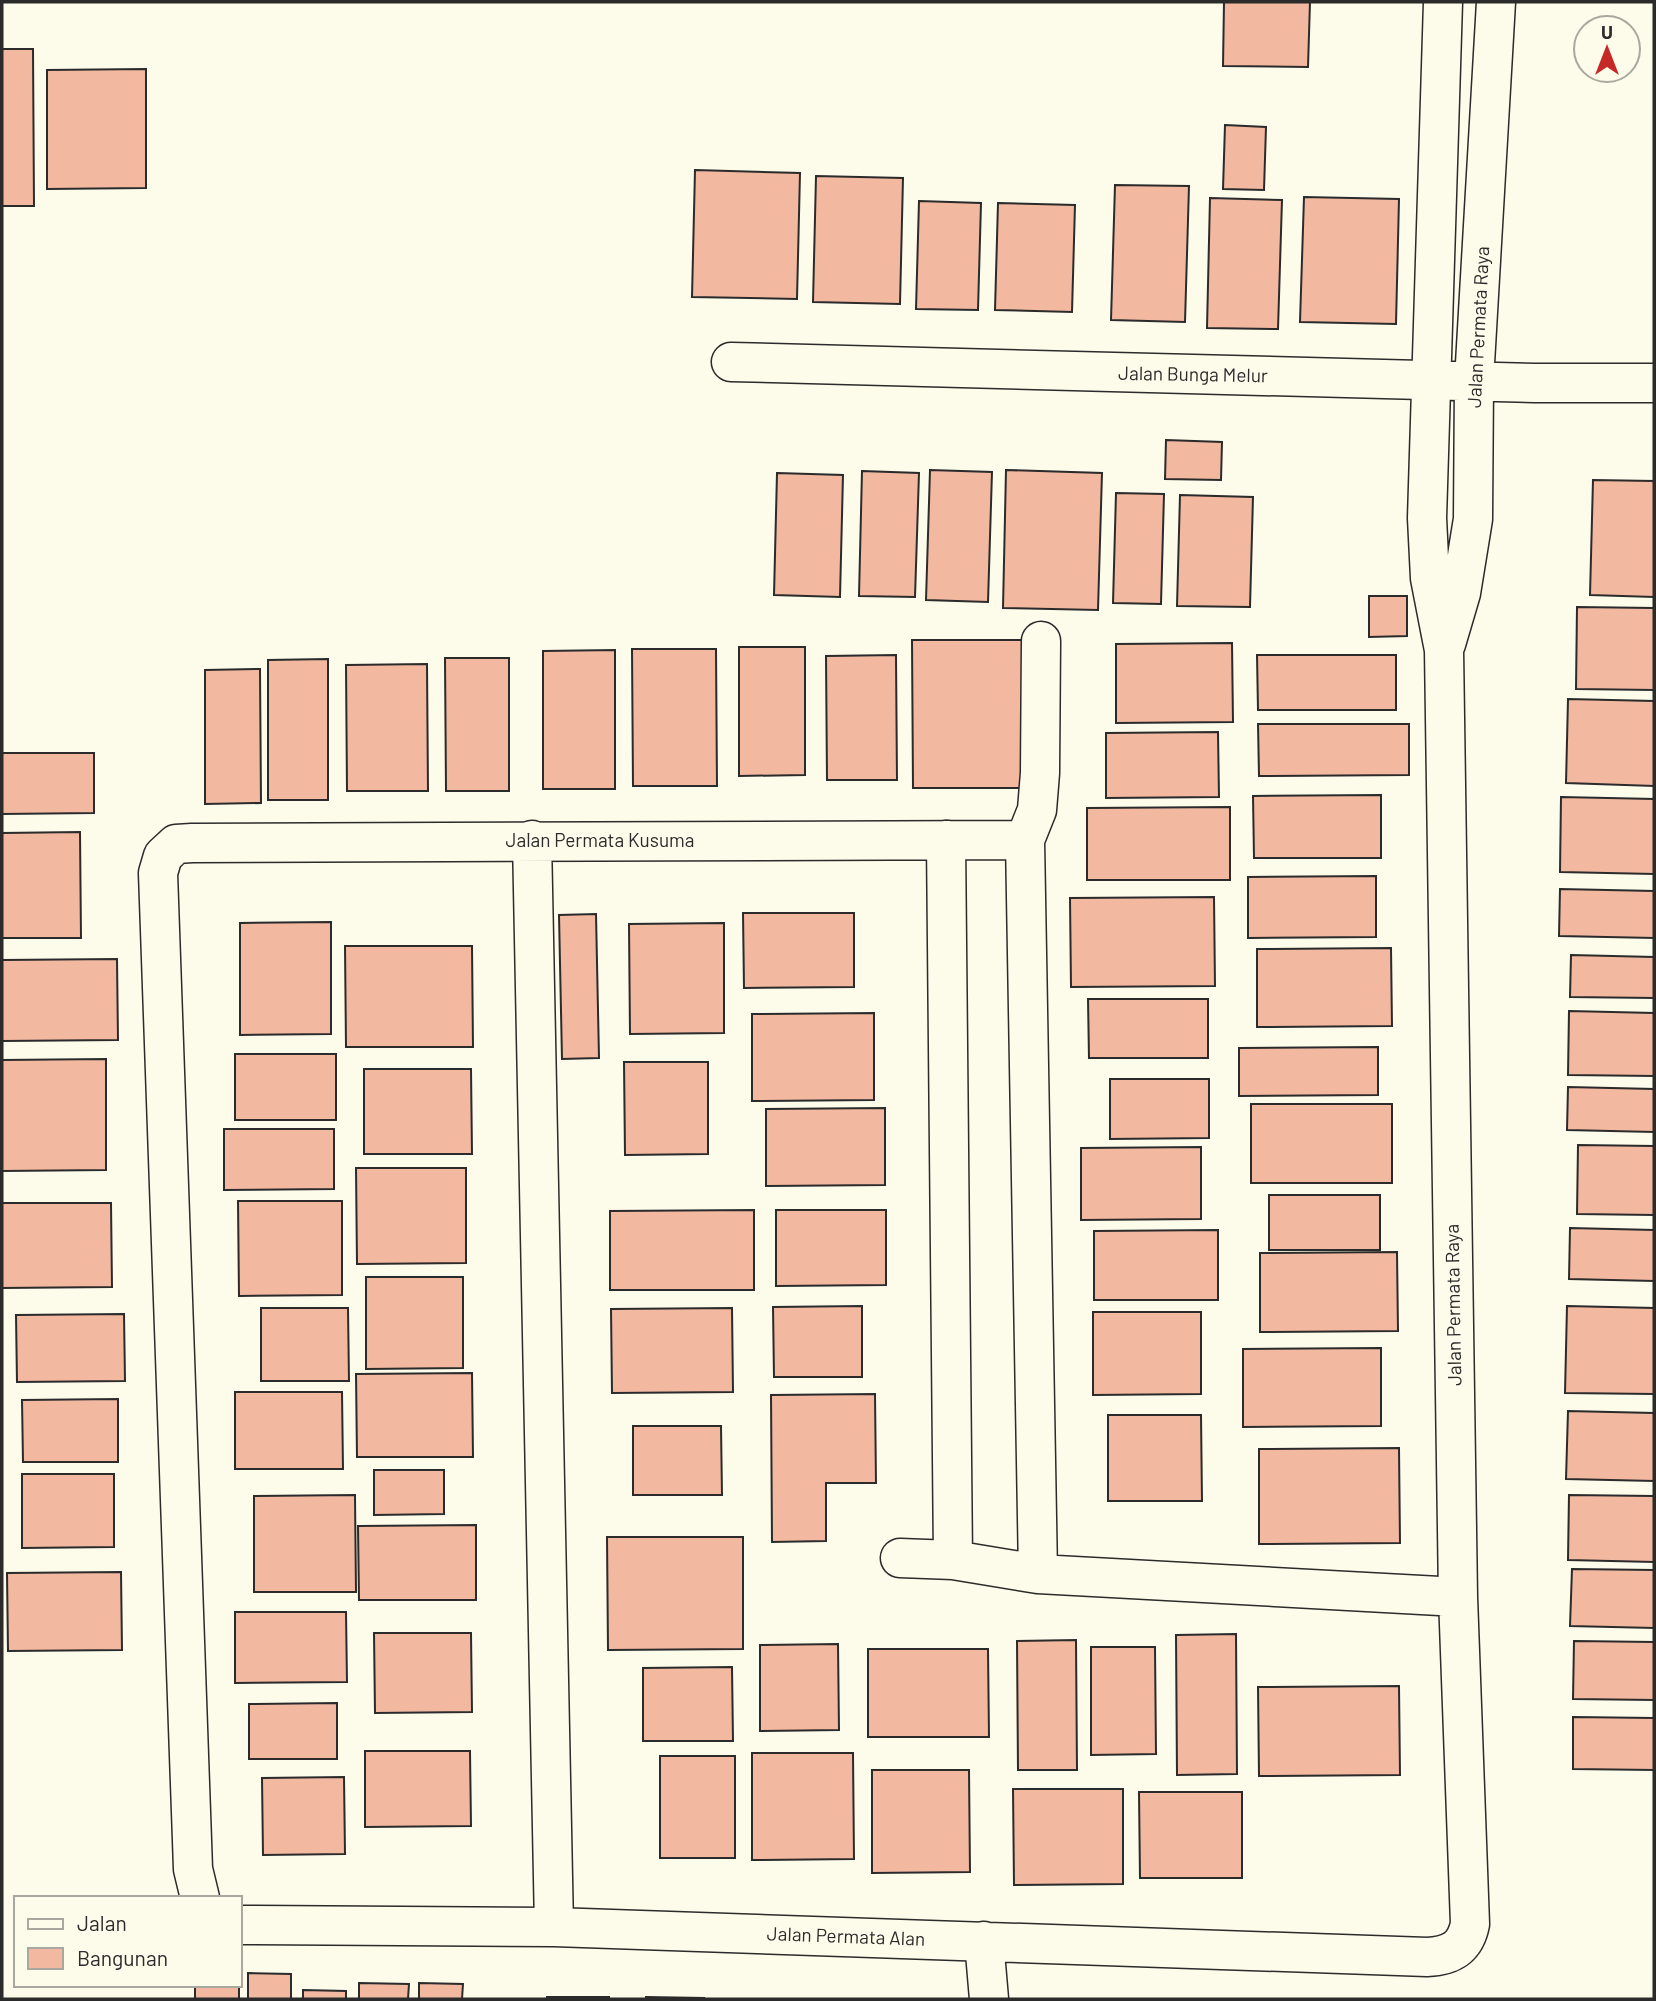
<svg xmlns="http://www.w3.org/2000/svg" width="1656" height="2001" font-family="Barlow,sans-serif">
<rect width="100%" height="100%" fill="#fdfbea"/>
<path fill="#f2b8a0" stroke="#2b2b2b" stroke-width="2" d="M 1224,2 L 1310,2 L 1308,67 L 1223,66 Z
M 2,49 L 33,49 L 34,206 L 2,206 Z
M 146,69 L 146,188 L 47,189 L 47,70 Z
M 1225,125 L 1266,127 L 1264,190 L 1223,189 Z
M 695,170 L 800,173 L 797,299 L 692,297 Z
M 816,176 L 903,178 L 900,304 L 813,302 Z
M 1115,185 L 1189,186 L 1185,322 L 1111,320 Z
M 1304,197 L 1399,199 L 1396,324 L 1300,322 Z
M 1210,198 L 1282,200 L 1278,329 L 1207,328 Z
M 919,201 L 981,203 L 978,310 L 916,309 Z
M 998,203 L 1075,205 L 1072,312 L 995,310 Z
M 1166,440 L 1222,442 L 1221,480 L 1165,479 Z
M 930,470 L 992,472 L 988,602 L 926,600 Z
M 1006,470 L 1102,473 L 1098,610 L 1003,608 Z
M 862,471 L 919,473 L 915,597 L 859,596 Z
M 777,473 L 843,475 L 840,597 L 774,595 Z
M 1593,480 L 1654,481 L 1654,597 L 1590,595 Z
M 1116,493 L 1164,494 L 1161,604 L 1113,603 Z
M 1180,495 L 1253,497 L 1250,607 L 1177,606 Z
M 1369,596 L 1407,596 L 1407,636 L 1369,637 Z
M 1577,607 L 1654,608 L 1654,690 L 1576,689 Z
M 912,640 L 1031,640 L 1032,788 L 913,788 Z
M 1232,643 L 1233,722 L 1116,723 L 1116,644 Z
M 739,647 L 805,647 L 805,775 L 739,776 Z
M 632,649 L 716,649 L 717,786 L 633,786 Z
M 615,650 L 615,789 L 543,789 L 543,651 Z
M 896,655 L 897,780 L 827,780 L 826,656 Z
M 1257,655 L 1396,655 L 1396,710 L 1258,710 Z
M 445,658 L 509,658 L 509,791 L 446,791 Z
M 328,659 L 328,800 L 268,800 L 268,660 Z
M 427,664 L 428,791 L 347,791 L 346,665 Z
M 260,669 L 261,803 L 205,804 L 205,670 Z
M 1568,699 L 1654,701 L 1654,786 L 1566,783 Z
M 1258,724 L 1409,724 L 1409,775 L 1259,776 Z
M 1218,732 L 1219,797 L 1106,798 L 1106,733 Z
M 2,753 L 94,753 L 94,813 L 2,814 Z
M 1381,795 L 1381,858 L 1254,858 L 1253,796 Z
M 1561,797 L 1654,799 L 1654,874 L 1560,872 Z
M 1230,807 L 1230,880 L 1087,880 L 1087,808 Z
M 80,832 L 81,938 L 2,938 L 2,833 Z
M 1376,876 L 1376,937 L 1248,938 L 1248,877 Z
M 1560,889 L 1654,891 L 1654,938 L 1559,936 Z
M 1214,897 L 1215,986 L 1071,987 L 1070,898 Z
M 743,913 L 854,913 L 854,987 L 744,988 Z
M 596,914 L 599,1058 L 562,1059 L 559,915 Z
M 331,922 L 331,1034 L 240,1035 L 240,923 Z
M 724,923 L 724,1033 L 630,1034 L 629,924 Z
M 345,946 L 472,946 L 473,1047 L 346,1047 Z
M 1391,948 L 1392,1026 L 1257,1027 L 1257,949 Z
M 1571,955 L 1654,957 L 1654,998 L 1570,997 Z
M 117,959 L 118,1040 L 2,1041 L 2,960 Z
M 1088,999 L 1208,999 L 1208,1058 L 1089,1058 Z
M 1569,1011 L 1654,1013 L 1654,1076 L 1568,1075 Z
M 874,1013 L 874,1100 L 752,1101 L 752,1014 Z
M 1378,1047 L 1378,1095 L 1239,1096 L 1239,1048 Z
M 235,1054 L 336,1054 L 336,1120 L 235,1120 Z
M 106,1059 L 106,1170 L 2,1171 L 2,1060 Z
M 624,1062 L 708,1062 L 708,1154 L 625,1155 Z
M 364,1069 L 471,1069 L 472,1154 L 364,1154 Z
M 1110,1079 L 1209,1079 L 1209,1138 L 1110,1139 Z
M 1568,1087 L 1654,1089 L 1654,1132 L 1567,1130 Z
M 1251,1104 L 1392,1104 L 1392,1183 L 1251,1183 Z
M 885,1108 L 885,1185 L 766,1186 L 766,1109 Z
M 224,1129 L 334,1129 L 334,1189 L 224,1190 Z
M 1578,1145 L 1654,1146 L 1654,1215 L 1577,1214 Z
M 1201,1147 L 1201,1219 L 1081,1220 L 1081,1148 Z
M 356,1168 L 466,1168 L 466,1263 L 357,1264 Z
M 1269,1195 L 1380,1195 L 1380,1250 L 1269,1250 Z
M 238,1201 L 342,1201 L 342,1295 L 239,1296 Z
M 2,1203 L 111,1203 L 112,1287 L 2,1288 Z
M 754,1210 L 754,1290 L 610,1290 L 610,1211 Z
M 776,1210 L 886,1210 L 886,1285 L 776,1286 Z
M 1570,1228 L 1654,1230 L 1654,1281 L 1569,1279 Z
M 1218,1230 L 1218,1300 L 1094,1300 L 1094,1231 Z
M 1397,1252 L 1398,1331 L 1260,1332 L 1260,1253 Z
M 366,1277 L 463,1277 L 463,1368 L 366,1369 Z
M 862,1306 L 862,1377 L 774,1377 L 773,1307 Z
M 1567,1306 L 1654,1308 L 1654,1394 L 1565,1393 Z
M 261,1308 L 348,1308 L 349,1381 L 261,1381 Z
M 732,1308 L 733,1392 L 612,1393 L 611,1309 Z
M 1093,1312 L 1201,1312 L 1201,1394 L 1093,1395 Z
M 124,1314 L 125,1381 L 17,1382 L 16,1315 Z
M 1381,1348 L 1381,1426 L 1243,1427 L 1243,1349 Z
M 472,1373 L 473,1457 L 357,1457 L 356,1374 Z
M 235,1392 L 342,1392 L 343,1469 L 235,1469 Z
M 875,1394 L 876,1483 L 826,1483 L 826,1541 L 772,1542 L 771,1395 Z
M 118,1399 L 118,1462 L 23,1462 L 22,1400 Z
M 1568,1411 L 1654,1413 L 1654,1481 L 1566,1479 Z
M 1108,1415 L 1201,1415 L 1202,1501 L 1108,1501 Z
M 633,1426 L 721,1426 L 722,1495 L 633,1495 Z
M 1399,1448 L 1400,1543 L 1259,1544 L 1259,1449 Z
M 374,1470 L 444,1470 L 444,1514 L 374,1515 Z
M 22,1474 L 114,1474 L 114,1547 L 22,1548 Z
M 355,1495 L 356,1592 L 254,1592 L 254,1496 Z
M 1569,1495 L 1654,1496 L 1654,1562 L 1568,1560 Z
M 476,1525 L 476,1600 L 359,1600 L 358,1526 Z
M 607,1537 L 743,1537 L 743,1649 L 608,1650 Z
M 1572,1569 L 1654,1570 L 1654,1628 L 1570,1626 Z
M 121,1572 L 122,1650 L 8,1651 L 7,1573 Z
M 235,1612 L 346,1612 L 347,1682 L 235,1683 Z
M 374,1633 L 471,1633 L 472,1712 L 375,1713 Z
M 1236,1634 L 1237,1774 L 1177,1775 L 1176,1635 Z
M 1076,1640 L 1077,1770 L 1018,1770 L 1017,1641 Z
M 1574,1641 L 1654,1642 L 1654,1700 L 1573,1699 Z
M 838,1644 L 839,1730 L 760,1731 L 760,1645 Z
M 1091,1647 L 1155,1647 L 1156,1754 L 1091,1755 Z
M 868,1649 L 988,1649 L 989,1737 L 868,1737 Z
M 732,1667 L 733,1741 L 643,1741 L 643,1668 Z
M 1399,1686 L 1400,1775 L 1259,1776 L 1258,1687 Z
M 337,1703 L 337,1759 L 249,1759 L 249,1704 Z
M 1573,1717 L 1654,1718 L 1654,1770 L 1573,1769 Z
M 365,1751 L 470,1751 L 471,1826 L 365,1827 Z
M 752,1753 L 853,1753 L 854,1859 L 752,1860 Z
M 660,1756 L 735,1756 L 735,1858 L 660,1858 Z
M 872,1770 L 969,1770 L 970,1872 L 872,1873 Z
M 344,1777 L 345,1854 L 263,1855 L 262,1778 Z
M 1013,1789 L 1123,1789 L 1123,1884 L 1014,1885 Z
M 1139,1792 L 1242,1792 L 1242,1878 L 1140,1878 Z
M 248,1973 L 291,1974 L 291,1999 L 248,1999 Z
M 359,1983 L 409,1984 L 408,1999 L 359,1999 Z
M 419,1983 L 463,1984 L 462,1999 L 419,1999 Z
M 195,1985 L 239,1985 L 239,1999 L 195,1999 Z
M 303,1990 L 346,1991 L 346,1999 L 303,1999 Z
M 547,1997 L 609,1997 L 609,1999 L 547,1999 Z
M 646,1997 L 704,1998 L 704,1999 L 646,1999 Z"/>
<g fill="none" stroke-linecap="round" stroke-linejoin="round">
<g stroke="#2b2b2b" stroke-width="41">
<path id="minor" d="M 731,362 L 1535,383 L 1654,383
M 1446,644 L 1461,593 L 1473,519 L 1474,381 L 1496,2
M 532,840 L 554,1927
M 946,840 L 953,1560
M 900,1558 L 953,1560 L 1038,1574 L 1458,1597
M 1038,1574 L 1025,840 L 1037,810 L 1040,773 L 1041,641
M 200,1898 L 193,1869 L 158,873 L 163,856 L 176,844 L 192,843 L 1025,840
M 240,1925 L 554,1927 L 1427,1957 C 1450,1956 1465,1949 1470,1924 L 1458,1597 L 1444,650 L 1430,578 L 1427,518 L 1443,2
M 984,1941 L 989,1999"/>
</g>
<use href="#minor" stroke="#fdfbea" stroke-width="38"/>
</g>
<g text-anchor="middle" stroke-width="5" stroke-linejoin="round" paint-order="stroke">
<g font-size="19" fill="#2b2b2b" stroke="#fdfbea">
<text transform="translate(1478 327) rotate(-87)" y="7">Jalan Permata Raya</text>
<text transform="translate(1193 374) rotate(1)" y="7">Jalan Bunga Melur</text>
<text x="600" y="847">Jalan Permata Kusuma</text>
<text transform="translate(1453 1305) rotate(-91)" y="7">Jalan Permata Raya</text>
<text transform="translate(846 1936) rotate(2)" y="7">Jalan Permata Alan</text>
</g>
</g>
<rect width="1656" height="2001" fill="none" stroke="#2b2b2b" stroke-width="7"/>
<rect x="14" y="1896" width="228" height="91" fill="#fdfbea" stroke="#a9a89e" stroke-width="2"/>
<rect x="28" y="1919" width="35" height="10" fill="#fdfbea" stroke="#a9a89e" stroke-width="2"/>
<text x="77" y="1931" font-size="21" fill="#2b2b2b">Jalan</text>
<rect x="28" y="1948" width="35" height="21" fill="#f2b8a0" stroke="#a9a89e" stroke-width="2"/>
<text x="77" y="1966" font-size="21" fill="#2b2b2b">Bangunan</text>
<g transform="translate(1607 49)"><circle r="33" fill="#fdfbea" stroke="#a9a89e" stroke-width="2"/>
<path d="M0-5L12 26L0 18L-12 26Z" fill="#c62828"/>
<text y="-10" font-size="19" font-weight="bold" text-anchor="middle" fill="#2b2b2b">U</text>
</g>
</svg>
